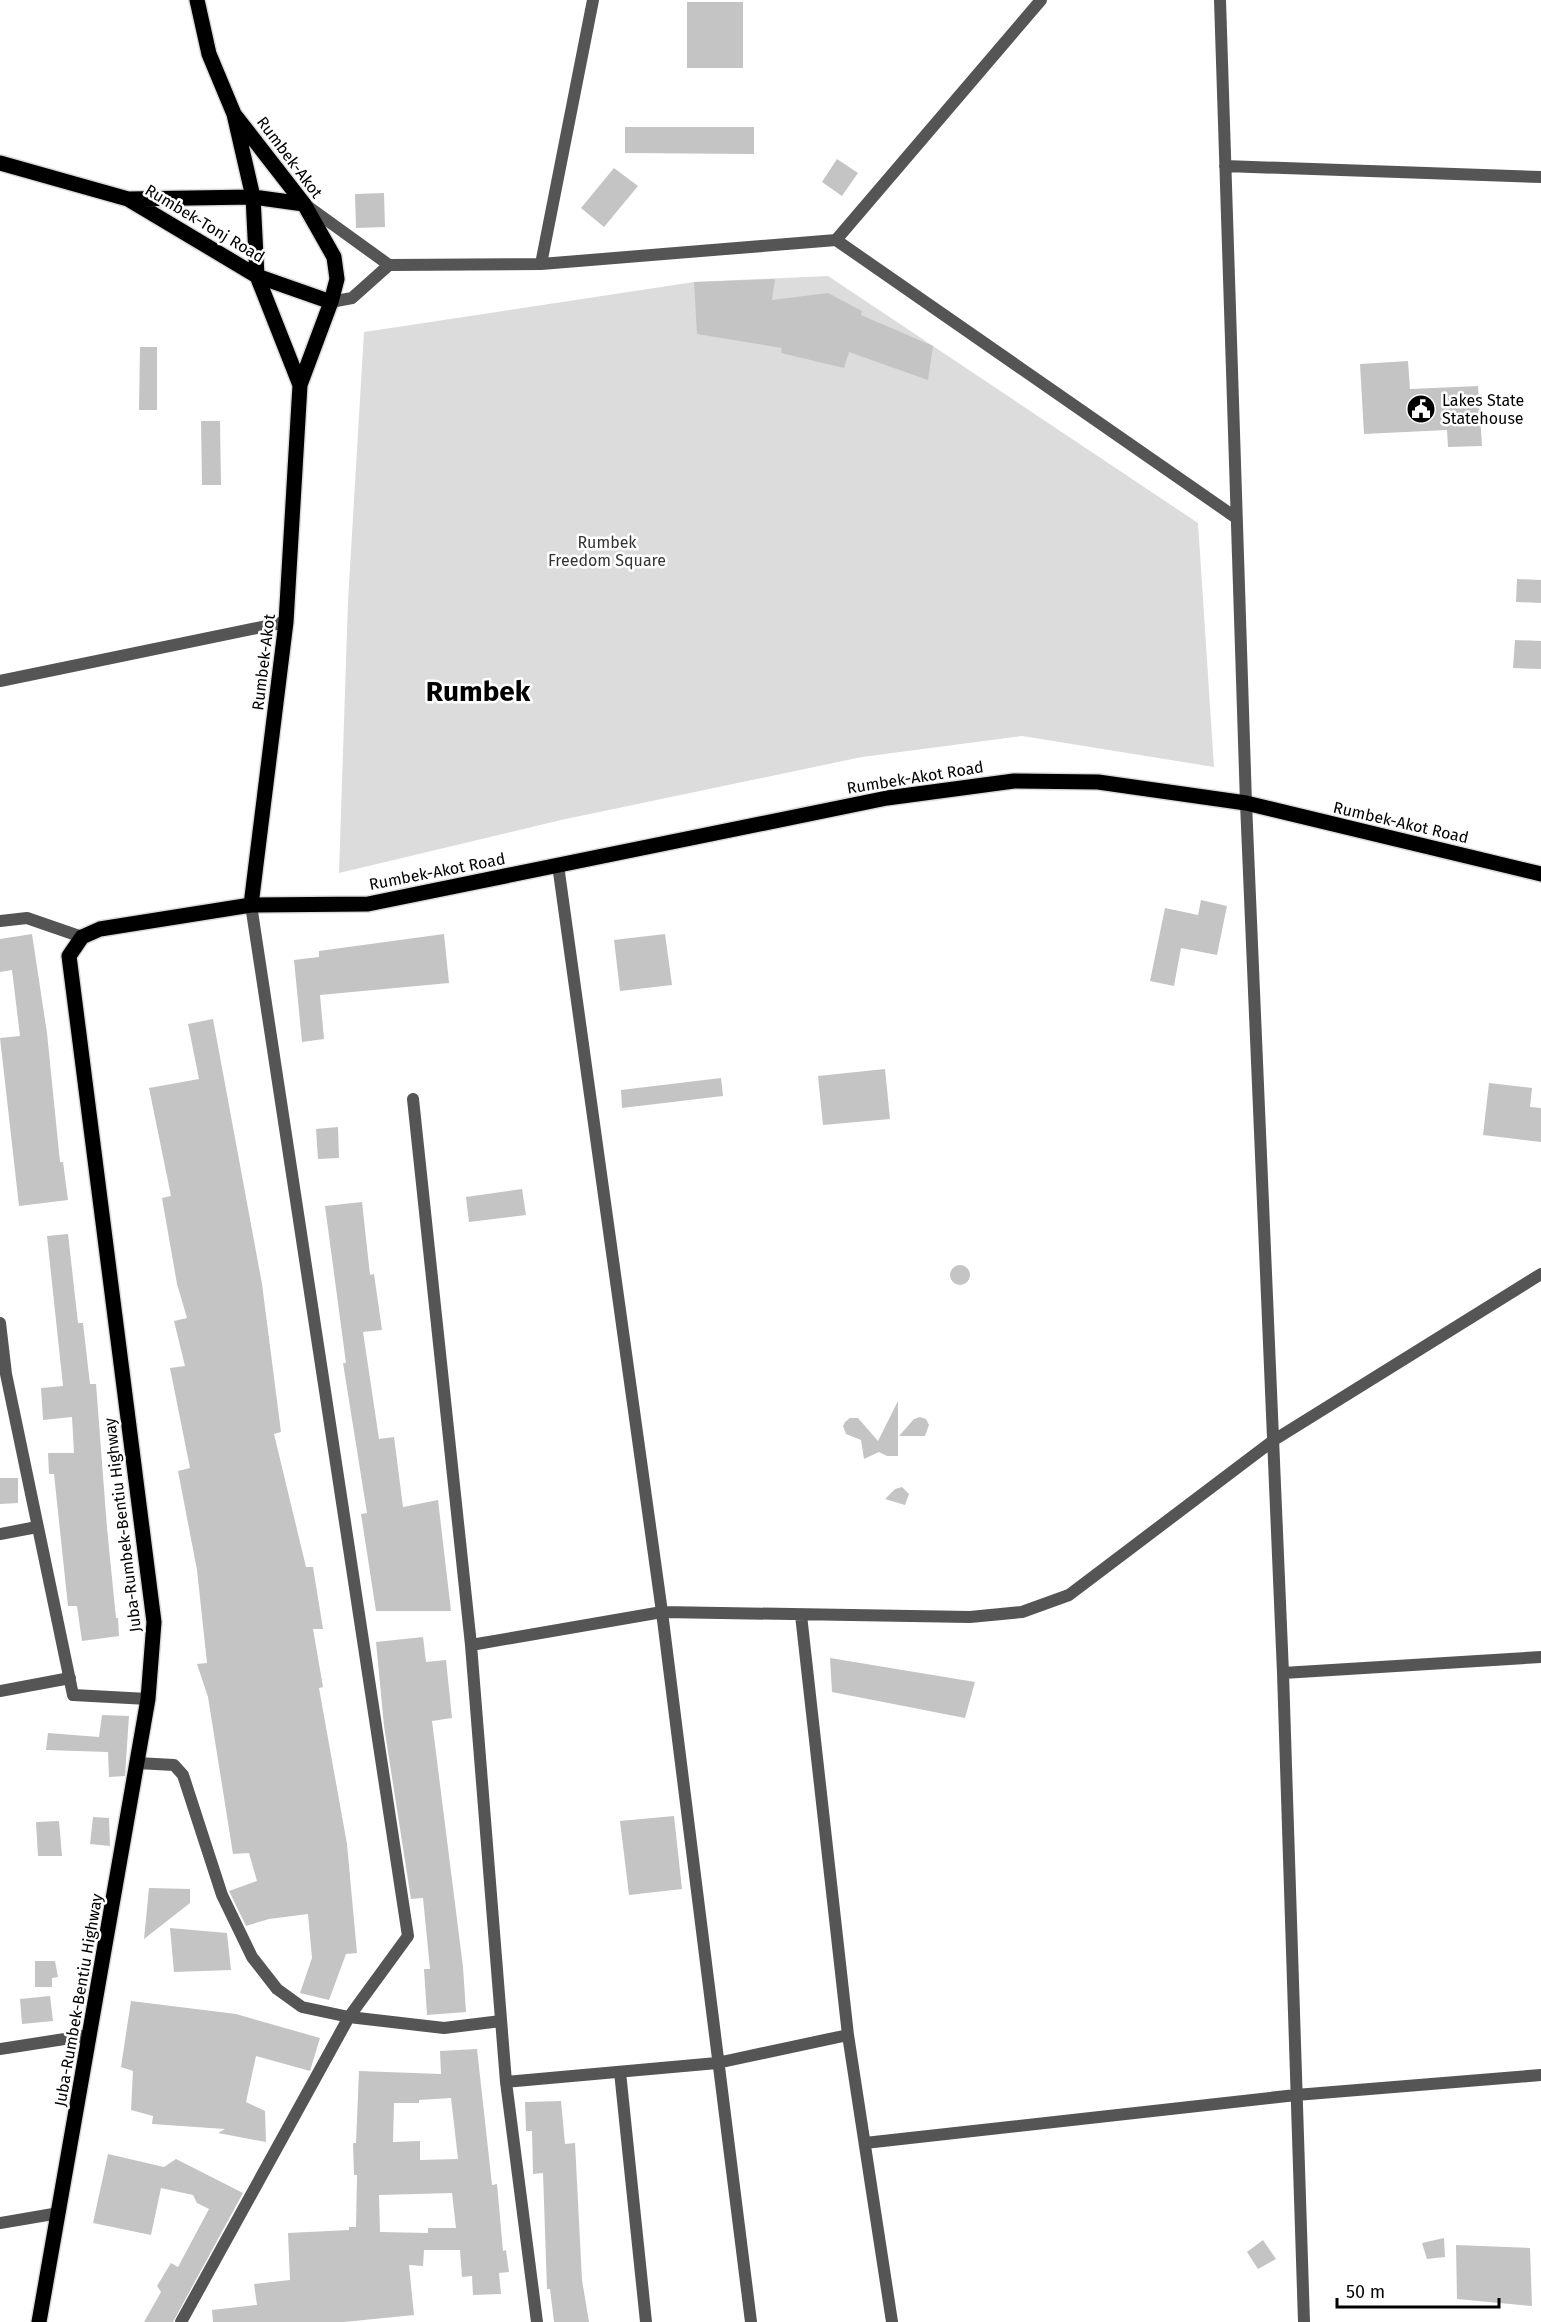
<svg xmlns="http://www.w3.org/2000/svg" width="1541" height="2322" font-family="'Fira Sans',sans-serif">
<rect width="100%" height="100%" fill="#fff"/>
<path fill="#dcdcdc" d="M 828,276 L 1198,523 L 1214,767 L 1022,736 L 862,757 L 561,820 L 339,873 L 348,601 L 364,332 L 694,282 Z"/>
<path fill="#c4c4c4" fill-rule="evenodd" d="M 687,2 L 743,2 L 743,68 L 687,68 Z
M 625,127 L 754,127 L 754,154 L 625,153 Z
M 837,159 L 858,173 L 842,196 L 822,182 Z
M 614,168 L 638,186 L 604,227 L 581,208 Z
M 384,193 L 385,227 L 356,228 L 355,194 Z
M 775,279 L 772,300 L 828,293 L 862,311 L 861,315 L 933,346 L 928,380 L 849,352 L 844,368 L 781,353 L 782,348 L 697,334 L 694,282 Z
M 140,347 L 157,347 L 157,410 L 139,410 Z
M 1408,361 L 1410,389 L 1478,386 L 1482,446 L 1448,447 L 1447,430 L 1364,434 L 1360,364 Z
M 201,421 L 220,421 L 221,485 L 202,485 Z
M 1517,579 L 1541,580 L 1541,603 L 1516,602 Z
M 1515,640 L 1541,641 L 1541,669 L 1513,668 Z
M 1201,900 L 1227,906 L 1217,955 L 1181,948 L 1174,986 L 1150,981 L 1165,908 L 1198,915 Z
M 32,934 L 47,1033 L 60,1162 L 63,1162 L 68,1200 L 19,1206 L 0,1038 L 20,1036 L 12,970 L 0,972 L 0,939 Z
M 444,934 L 449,983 L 320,995 L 324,1039 L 302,1042 L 294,960 L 319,957 L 319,951 Z
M 665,934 L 672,985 L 620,991 L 614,940 Z
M 213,1019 L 262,1284 L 281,1432 L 274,1434 L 306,1567 L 313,1567 L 323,1629 L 313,1629 L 323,1687 L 319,1688 L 347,1844 L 357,1953 L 346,1954 L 329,2000 L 300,1993 L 312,1958 L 308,1914 L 269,1919 L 246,1926 L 229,1891 L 257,1881 L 249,1853 L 233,1854 L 208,1697 L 197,1664 L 207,1663 L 197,1570 L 178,1471 L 190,1468 L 170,1368 L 185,1366 L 174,1321 L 187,1318 L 177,1284 L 162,1198 L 171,1196 L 149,1088 L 199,1079 L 188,1024 Z
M 885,1069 L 890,1119 L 823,1125 L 818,1076 Z
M 721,1078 L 723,1096 L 622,1108 L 621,1090 Z
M 1489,1083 L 1532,1088 L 1530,1107 L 1541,1108 L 1541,1142 L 1483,1135 Z
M 338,1127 L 339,1158 L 318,1159 L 316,1129 Z
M 522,1189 L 526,1215 L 469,1222 L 466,1197 Z
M 362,1202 L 370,1275 L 374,1274 L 382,1330 L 363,1332 L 379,1439 L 394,1437 L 403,1507 L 438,1500 L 451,1611 L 376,1611 L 361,1514 L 367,1513 L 343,1363 L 346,1363 L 325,1206 Z
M 68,1234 L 78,1323 L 83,1323 L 90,1384 L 96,1384 L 107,1528 L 116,1618 L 118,1618 L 119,1636 L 82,1641 L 77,1606 L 68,1606 L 54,1474 L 49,1474 L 48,1453 L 74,1453 L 72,1417 L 43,1420 L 41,1388 L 63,1386 L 47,1236 Z
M950 1275a10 10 0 1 1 20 0a10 10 0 1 1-20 0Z
M 898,1401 L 898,1456 L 887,1456 L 879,1452 L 864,1459 L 861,1440 L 846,1434 L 843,1426 L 845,1422 L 850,1418 L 858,1418 L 878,1441 Z
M 920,1417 L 926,1419 L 929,1425 L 925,1436 L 899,1436 L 914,1419 Z
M 0,1478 L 18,1478 L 18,1503 L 0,1504 Z
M 902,1487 L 909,1494 L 905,1505 L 885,1499 L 895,1489 Z
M 423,1637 L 426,1662 L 446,1660 L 452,1718 L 432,1721 L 463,1967 L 466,2012 L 427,2015 L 424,1969 L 430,1969 L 423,1898 L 411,1899 L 384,1726 L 376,1642 Z
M 830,1658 L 975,1682 L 965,1718 L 832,1692 Z
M 102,1715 L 129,1716 L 125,1776 L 109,1777 L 108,1752 L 46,1750 L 48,1733 L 99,1737 Z
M 674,1816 L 682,1889 L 629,1895 L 620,1821 Z
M 93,1817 L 109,1818 L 110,1846 L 90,1844 Z
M 59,1821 L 62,1856 L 38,1856 L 36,1822 Z
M 149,1888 L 190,1889 L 190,1903 L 144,1939 Z
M 170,1928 L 227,1933 L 231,1970 L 174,1972 Z
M 35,1961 L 55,1961 L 58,1977 L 52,1978 L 52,1987 L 35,1987 Z
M 50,1996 L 53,2021 L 22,2024 L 20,1999 Z
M 131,2001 L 236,2014 L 320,2038 L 310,2071 L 256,2056 L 246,2102 L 265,2111 L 266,2142 L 218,2133 L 225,2129 L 152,2124 L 153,2116 L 131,2110 L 133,2071 L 121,2067 Z
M 477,2049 L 492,2185 L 497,2184 L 503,2251 L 506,2250 L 509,2272 L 499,2273 L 501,2294 L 473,2295 L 472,2276 L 462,2277 L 460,2250 L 424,2250 L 423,2266 L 409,2265 L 414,2315 L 344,2322 L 213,2322 L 212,2310 L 257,2305 L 254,2284 L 290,2280 L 288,2233 L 349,2230 L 349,2227 L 356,2227 L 357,2175 L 354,2175 L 353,2143 L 356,2143 L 359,2071 L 441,2074 L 440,2051 ZM 451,2098 L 458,2159 L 420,2160 L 420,2141 L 393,2142 L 394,2103 L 419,2103 L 419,2100 ZM 452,2193 L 456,2228 L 428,2228 L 428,2233 L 380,2232 L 379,2195 Z
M 561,2101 L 565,2144 L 575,2143 L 582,2280 L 589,2322 L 554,2322 L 550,2289 L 547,2289 L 543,2173 L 533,2174 L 532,2131 L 526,2131 L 525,2102 Z
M 108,2154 L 164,2167 L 176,2159 L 243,2193 L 173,2322 L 144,2322 L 161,2292 L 157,2286 L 171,2263 L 178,2267 L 209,2209 L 197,2203 L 193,2195 L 161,2188 L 151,2235 L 93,2223 Z
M 1444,2238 L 1445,2257 L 1427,2259 L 1422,2243 Z
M 1263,2240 L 1276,2259 L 1258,2269 L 1247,2252 Z
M 1456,2245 L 1530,2248 L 1532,2306 L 1457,2299 Z"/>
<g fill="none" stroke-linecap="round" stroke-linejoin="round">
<g stroke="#dbdbdb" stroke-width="18">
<path id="primary" d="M 197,0 L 209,54 L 234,114 L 253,197 L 257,276 L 300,385
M 234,114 L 304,204 L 334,257 L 337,279 L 331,302 L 300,385 L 286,622 L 251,905
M 0,163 L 128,199 L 257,276 L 331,302
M 128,199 L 253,197 L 304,204
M 39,2322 L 148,1699 L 154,1622 L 69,956 L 82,937 L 100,929 L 251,905 L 368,904 L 887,798 L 1014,781 L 1098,782 L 1246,803 L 1541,874"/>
</g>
<path stroke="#555" stroke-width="12" d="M 1220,0 L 1246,803 L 1283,1673 L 1304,2322
M 1225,166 L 1541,177
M 306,205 L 389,265 L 541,264 L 836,240 L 1041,0
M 836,240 L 1235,517
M 541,264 L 593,0
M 331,302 L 352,298 L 389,265
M 0,681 L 286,622
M 558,865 L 662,1612 L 751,2322
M 0,921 L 27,918 L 82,937
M 413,1099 L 471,1645 L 506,2082 L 537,2322
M 0,1323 L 6,1374 L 73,1695 L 148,1699
M 0,1534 L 37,1527
M 801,1615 L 848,2035 L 892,2322
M 471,1645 L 662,1612 L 970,1617 L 1022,1612 L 1069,1595 L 1274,1440 L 1541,1274
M 1283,1673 L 1541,1657
M 0,1691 L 70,1678
M 137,1763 L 174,1765 L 183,1775 L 222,1895 L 252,1957 L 277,1989 L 302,2007 L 349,2017 L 444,2028 L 501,2021
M 0,2049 L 90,2035
M 620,2072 L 646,2322
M 506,2082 L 717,2063 L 848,2035
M 865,2143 L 1296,2095 L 1541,2075
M 0,2223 L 59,2213
M 181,2322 L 349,2017 L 408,1936 L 251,905"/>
<use href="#primary" stroke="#000" stroke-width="15"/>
</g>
<defs>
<g id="civic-disc" transform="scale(1.5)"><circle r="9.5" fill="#000" stroke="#fff"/><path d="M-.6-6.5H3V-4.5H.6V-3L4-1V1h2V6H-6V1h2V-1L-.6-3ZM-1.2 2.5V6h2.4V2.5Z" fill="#fff"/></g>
</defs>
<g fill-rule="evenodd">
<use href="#civic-disc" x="1421" y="409"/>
</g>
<g text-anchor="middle" stroke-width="5" stroke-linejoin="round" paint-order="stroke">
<g font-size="16" fill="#000" stroke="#fff">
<text transform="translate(290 157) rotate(53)" y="6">Rumbek-Akot</text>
<text transform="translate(205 223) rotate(31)" y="6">Rumbek-Tonj Road</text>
<text transform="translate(263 662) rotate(-83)" y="6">Rumbek-Akot</text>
<text transform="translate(915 777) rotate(-9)" y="6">Rumbek-Akot Road</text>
<text transform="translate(1401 822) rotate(13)" y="6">Rumbek-Akot Road</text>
<text transform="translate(437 871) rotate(-11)" y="6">Rumbek-Akot Road</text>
<text transform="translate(122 1525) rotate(-97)" y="6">Juba-Rumbek-Bentiu Highway</text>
<text transform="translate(78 2000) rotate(-80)" y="6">Juba-Rumbek-Bentiu Highway</text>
</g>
<g font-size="16" fill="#000" stroke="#fff" text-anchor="start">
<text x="1442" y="406">Lakes State<tspan x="1442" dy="18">Statehouse</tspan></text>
</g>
<g font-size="16" fill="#333" stroke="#fff">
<text x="607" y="548">Rumbek<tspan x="607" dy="18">Freedom Square</tspan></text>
</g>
<g font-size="28" font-weight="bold" fill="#000" stroke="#fff">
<text x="478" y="701">Rumbek</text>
</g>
</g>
<path d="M1337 2298v9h162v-9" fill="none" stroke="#000000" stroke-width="3"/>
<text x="1346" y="2298" font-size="18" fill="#000000" stroke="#ffffff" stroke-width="4.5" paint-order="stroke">50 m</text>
</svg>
